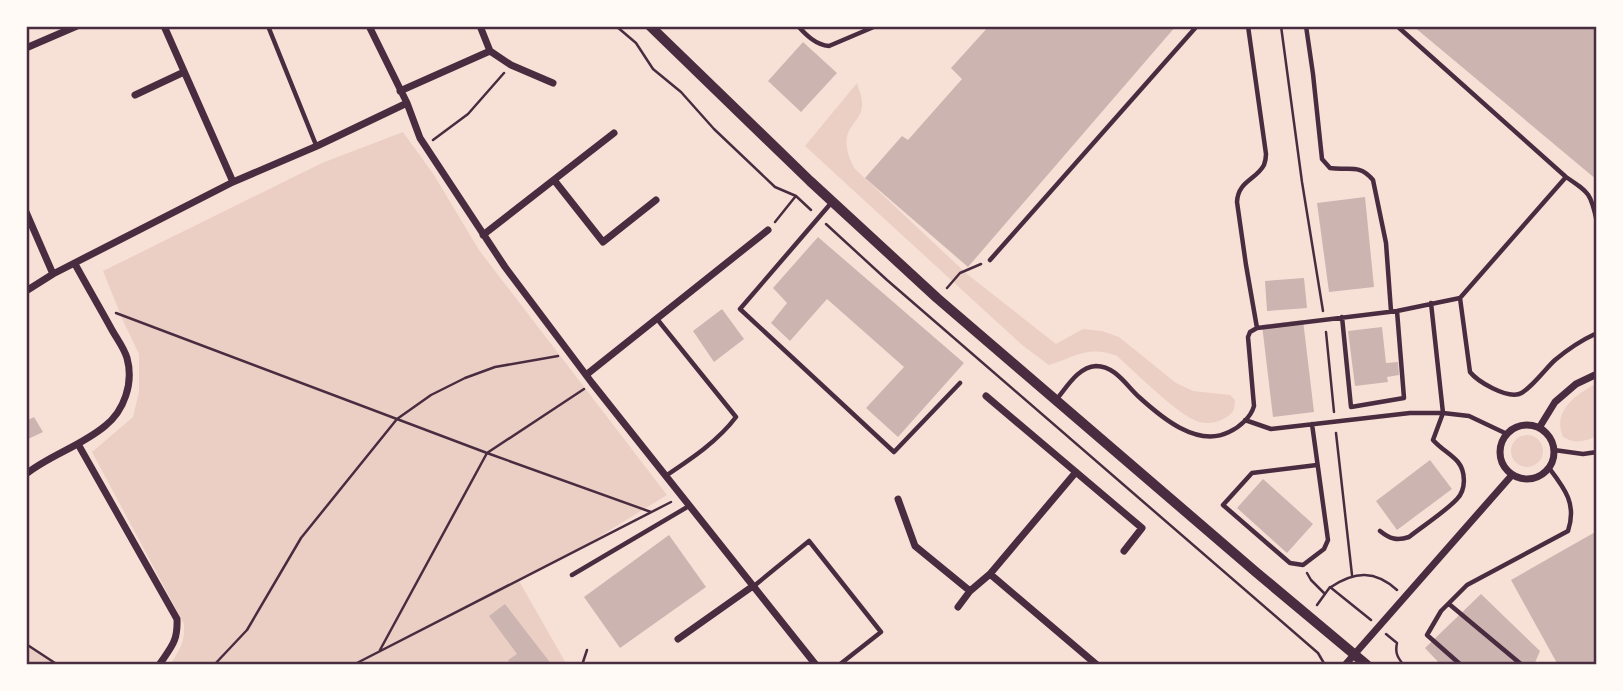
<svg xmlns="http://www.w3.org/2000/svg" width="1623" height="691" font-family="'Titillium Web',sans-serif">
<rect width="100%" height="100%" fill="#f7e1d7"/>
<path fill="#ebcfc5" d="M 857,83 C 859,90 863,99 862,106 C 862,116 853,122 849,131 C 843,142 849,159 855,169 L 967,274 L 1056,344 L 1083,329 L 1102,331 L 1119,337 L 1176,383 L 1193,391 L 1230,395 L 1235,400 C 1235,409 1233,414 1225,418 C 1217,423 1208,424 1199,422 C 1180,417 1134,371 1117,356 C 1089,345 1075,357 1049,365 L 1022,345 L 805,146 Z
M 403,132 L 434,175 L 479,250 L 667,495 L 566,557 L 519,581 L 567,665 L 170,665 C 180,649 185,643 184,624 L 92,452 L 133,417 L 139,392 L 139,354 L 124,323 L 103,271 L 322,163 Z
M 1597,383 L 1597,436 C 1583,442 1576,444 1563,437 C 1552,410 1576,395 1597,383 Z
M1511 451a16 16 0 1 1 32 0a16 16 0 1 1-32 0Z
M 26,644 L 58,665 L 26,665 Z"/>
<path fill="#ccb4b1" d="M 989,26 L 1176,26 L 968,267 L 865,178 L 902,136 L 908,140 L 962,79 L 951,68 Z
M 1413,26 L 1597,26 L 1597,180 Z
M 803,42 L 837,73 L 801,112 L 768,81 Z
M 1365,197 L 1374,287 L 1329,292 L 1317,203 Z
M 818,237 L 964,363 L 898,437 L 866,408 L 904,367 L 827,299 L 790,341 L 771,323 L 787,303 L 773,288 Z
M 1304,278 L 1307,308 L 1267,311 L 1265,281 Z
M 722,309 L 744,339 L 714,362 L 693,331 Z
M 1303,320 L 1314,412 L 1273,417 L 1262,325 Z
M 1382,327 L 1386,363 L 1398,362 L 1399,375 L 1387,377 L 1388,382 L 1355,386 L 1348,331 Z
M 34,417 L 43,432 L 26,440 L 26,421 Z
M 1430,460 L 1452,489 L 1397,530 L 1376,501 Z
M 1263,479 L 1313,524 L 1287,553 L 1237,508 Z
M 1597,531 L 1597,665 L 1558,665 L 1511,580 Z
M 669,535 L 706,587 L 620,648 L 584,597 Z
M 1481,594 L 1540,651 L 1534,665 L 1441,665 L 1425,648 Z
M 505,604 L 552,665 L 512,665 L 508,660 L 517,654 L 489,616 Z"/>
<g fill="none" stroke-linecap="round" stroke-linejoin="round">
<path stroke="#4a2c40" stroke-width="2.5" d="M 616,26 L 636,43 L 653,69 L 681,92 L 714,129 L 775,187 L 796,196 L 811,210
M 1281,26 L 1302,182 L 1323,311
M 433,140 L 468,114 L 504,73
M 775,222 L 795,197
M 826,224 L 887,280 L 1318,653 L 1325,665
M 947,288 L 960,273 L 981,264
M 116,313 L 487,453 L 651,512
M 1326,332 L 1334,412
M 1336,433 L 1352,575
M 1307,573 L 1311,580 L 1325,594
M 1331,587 C 1355,571 1375,570 1397,590
M 1317,605 L 1330,587 L 1371,620
M 1386,634 L 1397,643 C 1395,652 1397,657 1403,664 L 1402,665
M 26,644 L 58,665
M 380,650 L 487,453 L 584,389
M 214,665 L 247,630 L 301,538 L 397,419 L 431,395 L 465,378 L 495,367 L 558,356
M 353,665 L 671,502
M 582,665 L 587,650"/>
<path stroke="#4a2c40" stroke-width="4.5" d="M 268,26 L 316,145
M 798,26 C 806,35 816,45 829,46 L 876,26
M 1248,26 L 1266,154 C 1266,157 1265,162 1264,165 C 1256,180 1238,181 1237,202 L 1246,265 L 1257,328
M 1306,26 L 1313,74 L 1322,159 L 1330,168 C 1348,171 1359,163 1373,180 L 1386,243 L 1391,311
M 1397,26 L 1566,177 C 1590,193 1591,194 1597,222
M 832,202 L 740,309 L 894,452 L 960,383
M 990,260 L 1197,26
M 1460,298 L 1470,372 C 1478,382 1506,398 1519,394 C 1529,391 1546,368 1555,360 C 1568,349 1582,340 1597,333
M 1342,317 L 1351,407 L 1404,398 L 1397,311
M 657,319 L 736,417 C 718,441 691,459 667,475
M 1056,400 C 1067,387 1078,367 1096,366 C 1115,366 1126,385 1139,397 C 1161,417 1197,448 1229,432 C 1240,427 1251,417 1254,406 L 1248,337 L 1250,332 L 1257,328 L 1397,311 L 1460,298 L 1566,177
M 1245,420 L 1271,429 L 1410,413 L 1443,413 L 1469,416 L 1507,434
M 1312,424 L 1328,540 L 1324,549 L 1303,565 L 1290,563 L 1223,505 L 1252,473 L 1317,465
M 1554,450 L 1583,454 L 1597,452
M 1380,531 C 1390,539 1397,541 1409,537 C 1423,526 1446,511 1457,499 C 1466,490 1466,472 1458,462 C 1451,454 1441,449 1433,440 L 1443,413 L 1431,303
M 572,575 L 689,506
M 754,586 L 809,541 L 881,632 L 839,665
M 1449,604 L 1522,665
M 1461,665 L 1427,635 L 1441,611 L 1467,585 L 1568,531 C 1577,504 1565,489 1549,468"/>
<path stroke="#4a2c40" stroke-width="7" d="M 164,26 L 233,182
M 369,26 L 407,103 L 420,138 L 505,267 L 592,383 L 816,665
M 26,48 L 77,26
M 490,51 L 511,65 L 553,83
M 400,91 L 490,51 L 480,26
M 135,95 L 184,72
M 554,180 L 603,242 L 656,200
M 26,212 L 53,274
M 483,235 L 614,133
M 26,291 L 53,274 L 233,182 L 317,146 L 407,103
M 586,375 L 768,230
M 986,396 L 1142,528 L 1124,551
M1500 452a27 27 0 1 1 54 0a27 27 0 1 1-54 0Z
M 1539,428 L 1555,402 L 1576,384 L 1597,374
M 78,444 L 177,619 C 178,642 171,647 159,665
M 26,474 C 50,455 81,446 105,426 C 124,411 134,383 127,358 C 124,348 117,339 112,330 C 100,308 87,286 75,264
M 898,499 L 915,546 L 970,591
M 990,574 L 1097,665
M 958,607 L 970,591 L 990,574 L 1076,472
M 678,639 L 753,586
M 1345,665 L 1512,475"/>
<path stroke="#4a2c40" stroke-width="10" d="M 650,26 L 810,181 L 937,298 L 1257,573 L 1367,665"/>
</g>
<rect width="1623" height="691" fill="none" stroke="#fffaf5" stroke-width="56"/>
<rect x="28" y="28" width="1567" height="635" fill="none" stroke="#4a2c40" stroke-width="2.5"/>
</svg>
